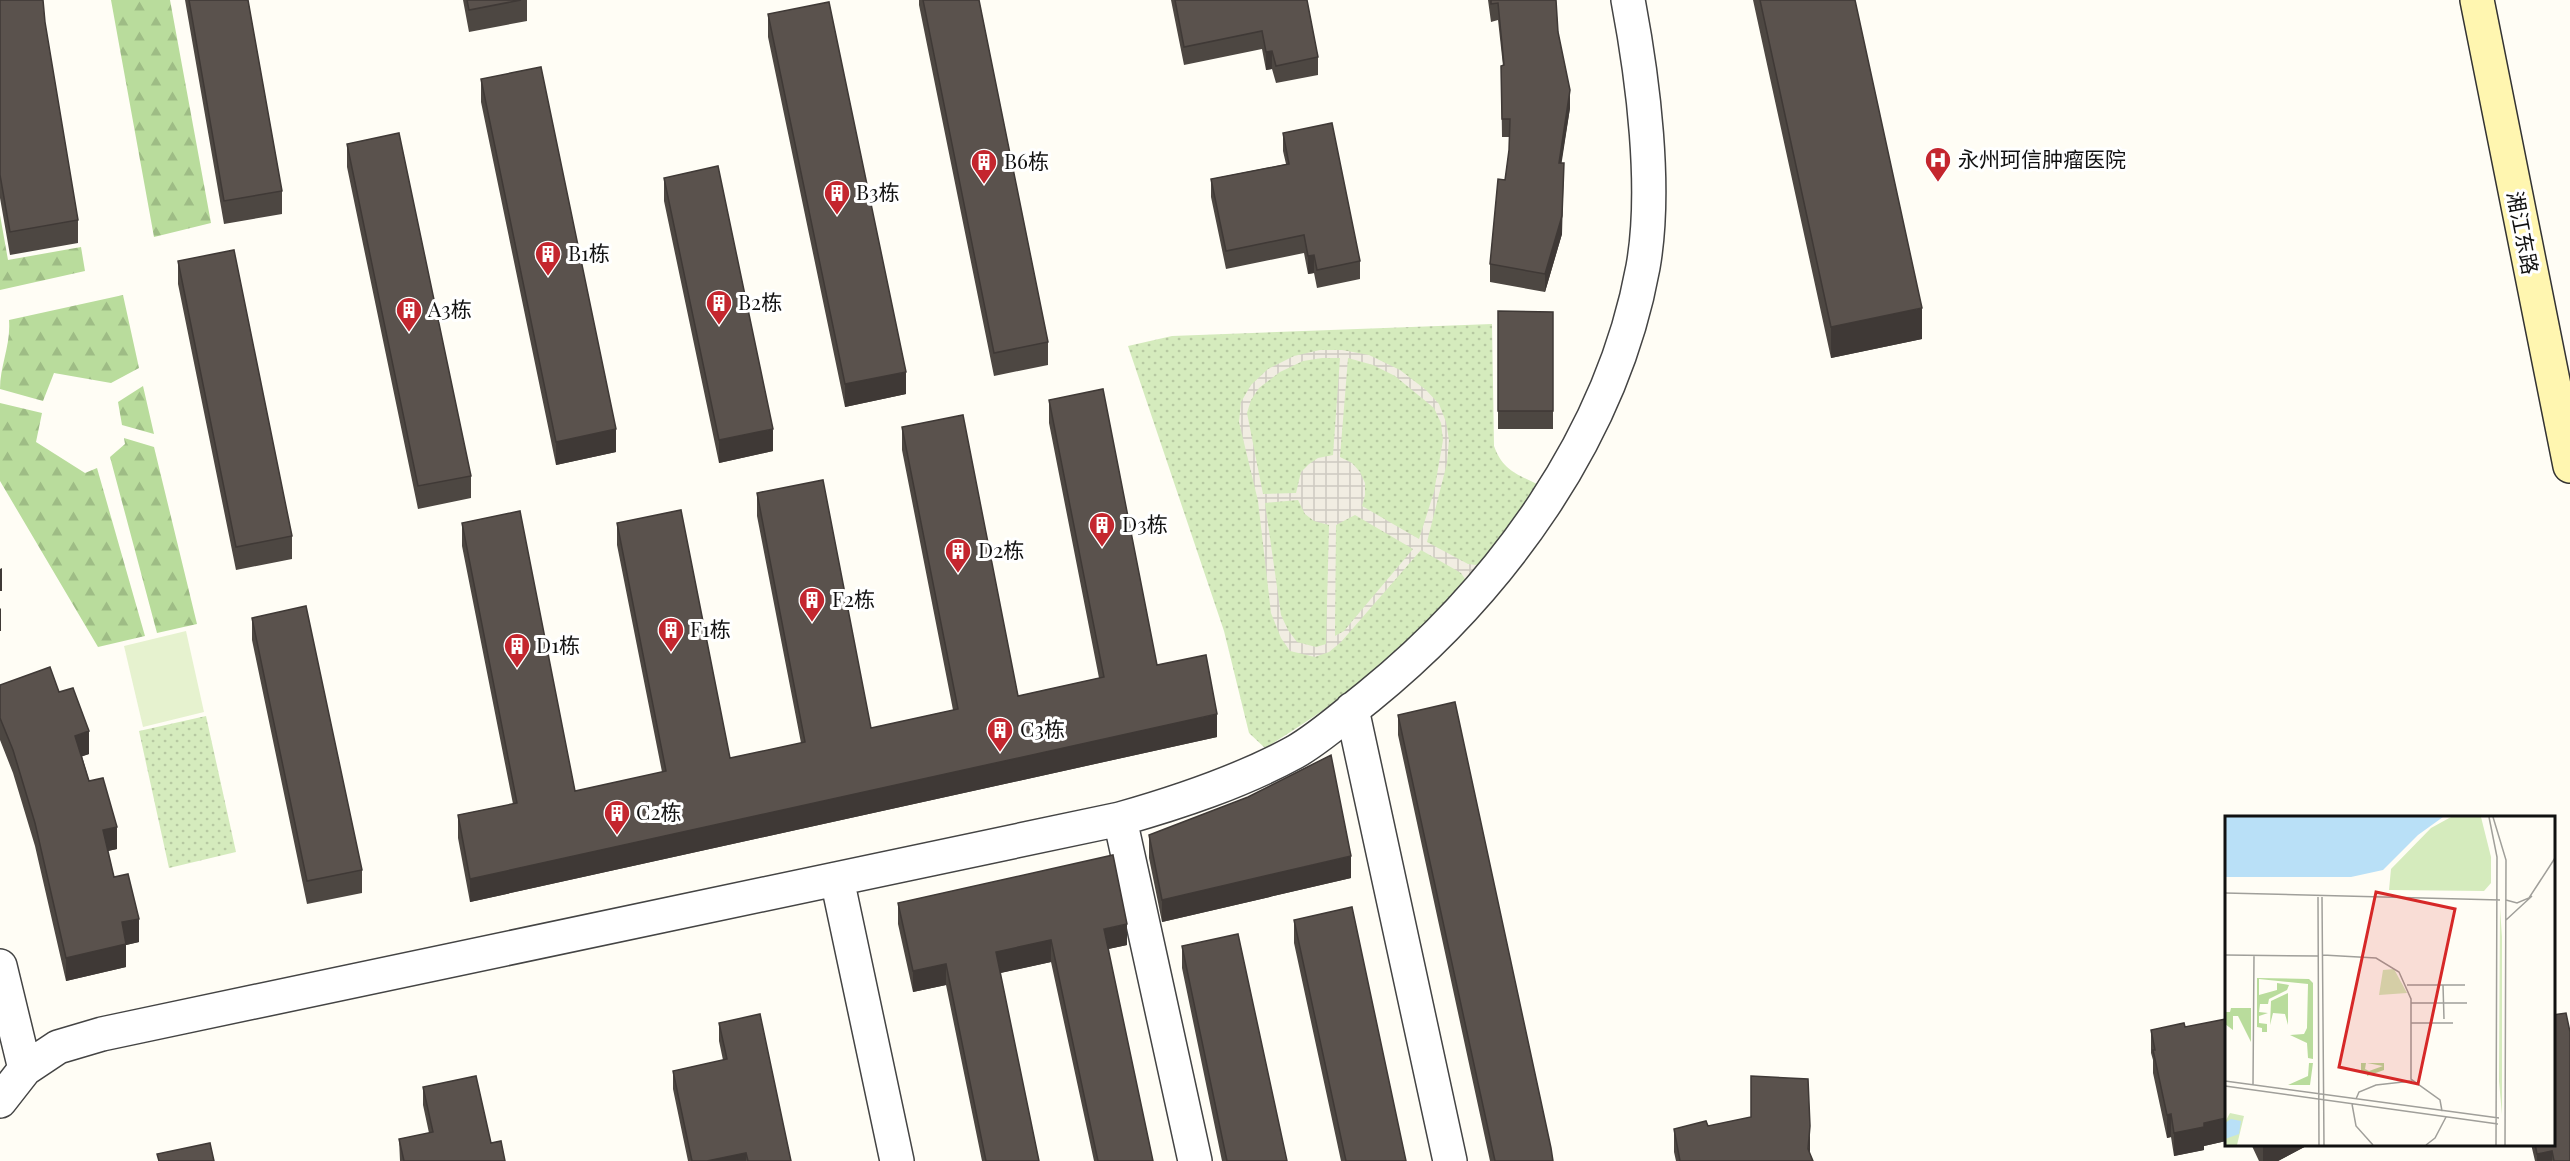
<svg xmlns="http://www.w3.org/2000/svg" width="2570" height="1161" font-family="'Playfair Display','Noto Sans SC',serif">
<defs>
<pattern id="green-dots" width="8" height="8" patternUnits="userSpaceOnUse" patternTransform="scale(1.5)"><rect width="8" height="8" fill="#d5ebbd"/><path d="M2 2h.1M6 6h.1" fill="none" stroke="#b6c8a1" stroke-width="1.8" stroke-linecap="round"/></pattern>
<pattern id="forest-firs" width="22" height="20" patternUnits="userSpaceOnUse" patternTransform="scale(1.5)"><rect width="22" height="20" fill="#b9dc9c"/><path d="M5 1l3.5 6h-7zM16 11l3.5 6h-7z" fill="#9ebc85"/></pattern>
<pattern id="plaza-grid" width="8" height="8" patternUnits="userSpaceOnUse" patternTransform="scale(1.5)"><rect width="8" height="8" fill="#f1ede2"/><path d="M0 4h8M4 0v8" fill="none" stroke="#cecac1"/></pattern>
</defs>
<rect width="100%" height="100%" fill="#fffdf5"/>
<path fill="url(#green-dots)" d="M 1492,324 L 1494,446 C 1502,469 1516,474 1537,484 C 1508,528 1479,573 1442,612 C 1389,666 1328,709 1265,748 L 1249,733 L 1224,631 L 1128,346 L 1172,336 Z
M 206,716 L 236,852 L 169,868 L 139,731 Z"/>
<path fill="url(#forest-firs)" d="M 111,0 L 170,0 L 211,223 L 154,237 Z
M 0,215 L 8,260 L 81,247 L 85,271 L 0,290 Z
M 123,295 L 139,368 L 111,383 L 54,373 L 43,401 L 0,389 C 0,365 11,345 9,320 Z
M 143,386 L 154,434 L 122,425 L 118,402 Z
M 0,403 L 42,413 L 36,442 L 85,473 L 97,468 L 145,636 L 98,647 L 0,481 Z
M 124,438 L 154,447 L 197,624 L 157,633 L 110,457 L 125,444 Z"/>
<path fill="#e6f2cf" d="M 186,631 L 204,712 L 143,727 L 124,646 Z"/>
<path fill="url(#plaza-grid)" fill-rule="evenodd" d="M 1320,350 L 1342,350 L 1369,355 L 1400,370 L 1426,390 L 1439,404 L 1446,422 L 1449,440 L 1447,463 L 1427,542 L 1468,564 L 1476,565 L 1483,562 L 1467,582 L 1461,573 L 1421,550 L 1341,642 L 1329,652 L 1315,657 L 1290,651 L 1281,638 L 1271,613 L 1258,501 L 1239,422 L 1241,402 L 1251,385 L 1268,369 L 1294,356 ZM 1322,358 L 1340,358 L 1333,455 L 1318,458 L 1309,464 L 1301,472 L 1296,493 L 1263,494 L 1247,413 L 1251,400 L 1259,388 L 1280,372 L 1303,361 ZM 1348,358 L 1373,365 L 1395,376 L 1434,408 L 1441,423 L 1443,440 L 1434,492 L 1419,539 L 1362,506 L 1365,495 L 1365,483 L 1360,472 L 1352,463 L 1340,457 ZM 1298,500 L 1305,514 L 1314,521 L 1329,525 L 1326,644 L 1316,647 L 1297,642 L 1288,630 L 1281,615 L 1265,503 ZM 1355,515 L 1413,549 L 1359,613 L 1344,631 L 1335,636 L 1336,525 Z"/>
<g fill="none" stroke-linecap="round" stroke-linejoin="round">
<g stroke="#444" stroke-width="36">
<path id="minor" d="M 1352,709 L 1450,1161
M 1120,819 L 1195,1161
M 837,879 L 897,1161
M 0,966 L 25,1069
M 0,1101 L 25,1069 L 58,1047 L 102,1034 L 1120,819 C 1180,802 1240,782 1295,752 C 1321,737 1345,715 1368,697 C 1500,590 1612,437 1643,267 C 1657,188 1643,79 1628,0"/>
</g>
<g stroke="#333" stroke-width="36">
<path id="secondary" d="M 2477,0 L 2570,466"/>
</g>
<use href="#minor" stroke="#fff" stroke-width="33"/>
<use href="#secondary" stroke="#fff6b0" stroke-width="33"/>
</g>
<path fill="#4d4742" d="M 0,0 L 78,220 L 78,243 L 10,255 L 0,198 Z
M 185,0 L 248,0 L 282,191 L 282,214 L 224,224 Z
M 463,0 L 527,0 L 527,21 L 469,32 Z
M 919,0 L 979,0 L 1048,342 L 1048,365 L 994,376 L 919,5 Z
M 1171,0 L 1307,0 L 1318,57 L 1318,75 L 1276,83 L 1272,69 L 1266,70 L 1262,49 L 1184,65 Z
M 1488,0 L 1556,0 L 1558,32 L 1570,108 L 1561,163 L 1562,234 L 1545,292 L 1490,282 L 1490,264 L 1505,180 L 1509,150 L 1509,137 L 1502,137 L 1501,66 L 1503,66 L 1498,20 L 1491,22 Z
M 1753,0 L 1855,0 L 1922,339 L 1831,358 Z
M 768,14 L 906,394 L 845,407 L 768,37 Z
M 481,79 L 616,452 L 556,465 L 481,102 Z
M 1283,133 L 1360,261 L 1360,279 L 1317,288 L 1314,273 L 1308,274 L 1304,253 L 1226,269 L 1211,197 L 1211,179 L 1286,164 L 1283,151 Z
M 347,144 L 471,476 L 471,498 L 418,509 L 347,167 Z
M 664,178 L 773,451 L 719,463 L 664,201 Z
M 178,261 L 292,536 L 292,559 L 236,570 L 178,284 Z
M 1498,311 L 1553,312 L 1553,429 L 1498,429 Z
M 1049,400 L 1157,665 L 1217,737 L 470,902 L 458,838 L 458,815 L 513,804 L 462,546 L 462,523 L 575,791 L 662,772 L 617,545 L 617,523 L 730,758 L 801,743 L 757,516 L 757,493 L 871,728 L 953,710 L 902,450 L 902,427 L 1018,696 L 1099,678 L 1049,423 Z
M 252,618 L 362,870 L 362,893 L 307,904 L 252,640 Z
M 0,685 L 59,692 L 89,754 L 82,756 L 89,781 L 117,849 L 108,851 L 114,877 L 139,942 L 126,945 L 126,967 L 66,981 L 35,846 L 13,773 L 0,740 Z
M 1398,715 L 1553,1161 L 1490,1161 L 1398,735 Z
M 1149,835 L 1351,878 L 1162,922 L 1149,858 Z
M 898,903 L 1127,945 L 1108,949 L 1153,1161 L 1094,1161 L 1051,962 L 1000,973 L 1039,1161 L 982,1161 L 946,985 L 913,992 L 898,924 Z
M 1294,920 L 1406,1161 L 1341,1161 L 1294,943 Z
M 1182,946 L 1287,1161 L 1222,1161 L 1182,968 Z
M 2226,1019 L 2226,1141 L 2204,1146 L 2204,1150 L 2174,1156 L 2171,1137 L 2167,1138 L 2153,1073 L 2153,1060 L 2151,1053 L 2151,1030 L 2185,1027 Z
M 719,1023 L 791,1161 L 688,1161 L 673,1089 L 673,1071 L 723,1060 L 719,1041 Z
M 423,1087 L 491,1143 L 505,1161 L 400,1161 L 399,1139 L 429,1133 L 423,1105 Z
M 1751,1117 L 1810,1149 L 1810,1154 L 1813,1161 L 1676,1161 L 1674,1152 L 1674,1129 L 1708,1126 Z
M 2251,1144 L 2310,1144 L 2278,1161 L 2259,1161 Z
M 2531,1144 L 2553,1144 L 2570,1161 L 2535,1161 Z"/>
<path fill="#3f3936" d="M 1272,51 L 1272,69 L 1266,70 L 1266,52 Z
M 1570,90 L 1570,108 L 1559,180 L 1559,163 Z
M 1564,163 L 1562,234 L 1545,292 L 1545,274 Z
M 1314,255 L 1314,273 L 1308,274 L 1308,256 Z
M 1922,308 L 1922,339 L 1831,358 L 1831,327 Z
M 906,372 L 906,394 L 845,407 L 845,384 Z
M 616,429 L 616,452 L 556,465 L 556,442 Z
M 773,429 L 773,451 L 719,463 L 719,440 Z
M 2,568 L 2,591 L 0,591 L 0,569 Z
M 1,608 L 1,631 L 0,631 L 0,609 Z
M 1217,714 L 1217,737 L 470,902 L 470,879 Z
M 89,731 L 89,754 L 75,759 L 75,736 Z
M 117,827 L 117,849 L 103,852 L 103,830 Z
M 1351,856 L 1351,878 L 1162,922 L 1162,900 Z
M 139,919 L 139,942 L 126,945 L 126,967 L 66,981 L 66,958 L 122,922 Z
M 1127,924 L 1127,945 L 1104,950 L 1104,929 Z
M 1051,940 L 1051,962 L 996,974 L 996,952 Z
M 946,964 L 946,985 L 913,992 L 913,971 Z
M 2171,1114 L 2171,1137 L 2167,1138 L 2167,1115 Z
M 2226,1118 L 2226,1141 L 2204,1146 L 2204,1150 L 2174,1156 L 2174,1133 L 2204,1123 Z
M 1810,1126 L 1810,1149 L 1809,1161 L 1808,1149 Z
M 2266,1144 L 2310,1144 L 2278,1161 L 2263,1161 L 2263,1146 Z
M 2552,1151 L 2552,1161 L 2537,1161 L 2537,1154 Z
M 746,1153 L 746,1161 L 707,1161 Z"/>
<path fill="#5a524d" stroke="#3f3936" stroke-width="1.5" d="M 0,0 L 43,0 L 45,22 L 78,220 L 10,232 L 0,175 Z
M 189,0 L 248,0 L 282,191 L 224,201 Z
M 467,0 L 521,0 L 469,10 Z
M 923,0 L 979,0 L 1048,342 L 994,353 Z
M 1175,0 L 1307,0 L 1318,57 L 1276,66 L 1272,51 L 1266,52 L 1262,31 L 1184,47 Z
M 1491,0 L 1556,0 L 1558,32 L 1570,90 L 1559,163 L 1564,163 L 1562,216 L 1545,274 L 1490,264 L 1498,179 L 1505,180 L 1509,150 L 1510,119 L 1502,119 L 1501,66 L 1504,65 L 1498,3 L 1491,4 Z
M 1760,0 L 1855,0 L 1922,308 L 1831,327 Z
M 829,2 L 906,372 L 845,384 L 768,14 Z
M 541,67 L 616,429 L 556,442 L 481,79 Z
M 1332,123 L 1360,261 L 1317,270 L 1314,255 L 1308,256 L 1304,235 L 1226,251 L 1211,179 L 1289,164 L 1283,133 Z
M 399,133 L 471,476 L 418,486 L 347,144 Z
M 718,166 L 773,429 L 719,440 L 664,178 Z
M 234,250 L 292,536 L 236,547 L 178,261 Z
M 1498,311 L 1553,312 L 1553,411 L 1498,411 Z
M 1103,389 L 1157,665 L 1206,655 L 1217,714 L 470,879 L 458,815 L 517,803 L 462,523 L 520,511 L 575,791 L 666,771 L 617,523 L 681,510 L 730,758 L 805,742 L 757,493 L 823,480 L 871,728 L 958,709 L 902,427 L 963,415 L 1018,696 L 1104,677 L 1049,400 Z
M 306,606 L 362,870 L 307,881 L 252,618 Z
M 50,667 L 59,692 L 73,688 L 89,731 L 75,736 L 89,781 L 103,778 L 117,827 L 103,830 L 114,877 L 128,874 L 139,919 L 122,922 L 126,944 L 66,958 L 35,823 L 13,750 L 0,718 L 0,685 Z
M 1455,702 L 1551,1148 L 1553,1161 L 1495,1161 L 1398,715 Z
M 1331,755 L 1351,856 L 1162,900 L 1149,835 L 1248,797 Z
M 1113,855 L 1127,924 L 1104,929 L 1153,1161 L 1098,1161 L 1051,940 L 996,952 L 1039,1161 L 986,1161 L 946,964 L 913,971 L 898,903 Z
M 1352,907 L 1406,1161 L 1346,1161 L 1294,920 Z
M 1238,934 L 1287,1161 L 1227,1161 L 1182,946 Z
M 2566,1013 L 2570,1032 L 2570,1161 L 2554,1161 L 2552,1151 L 2537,1154 L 2535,1144 L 2553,1144 L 2553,1015 Z
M 760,1014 L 791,1161 L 748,1161 L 746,1153 L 707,1161 L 692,1161 L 673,1071 L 727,1059 L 719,1023 Z
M 2226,1019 L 2226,1118 L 2204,1123 L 2204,1127 L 2174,1133 L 2171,1114 L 2167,1115 L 2153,1050 L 2155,1050 L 2151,1030 L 2184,1023 L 2185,1027 Z
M 476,1076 L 491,1143 L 501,1141 L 505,1161 L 404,1161 L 399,1139 L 433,1132 L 423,1087 Z
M 1751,1076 L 1808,1079 L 1810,1126 L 1808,1149 L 1813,1161 L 1680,1161 L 1674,1129 L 1706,1121 L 1708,1126 L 1751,1117 Z
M 210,1143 L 214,1161 L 159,1161 L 157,1154 Z"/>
<defs>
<g id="hospital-pin" transform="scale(1.35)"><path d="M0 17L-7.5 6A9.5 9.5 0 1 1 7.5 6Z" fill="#c4262e" stroke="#fff"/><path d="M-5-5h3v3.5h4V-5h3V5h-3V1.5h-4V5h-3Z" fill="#fff"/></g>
<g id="building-pin" transform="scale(1.35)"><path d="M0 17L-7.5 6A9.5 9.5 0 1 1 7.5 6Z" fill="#c4262e" stroke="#fff"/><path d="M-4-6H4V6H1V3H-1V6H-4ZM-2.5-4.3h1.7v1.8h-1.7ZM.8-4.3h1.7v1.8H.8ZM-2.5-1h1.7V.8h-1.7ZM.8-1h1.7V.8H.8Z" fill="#fff"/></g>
</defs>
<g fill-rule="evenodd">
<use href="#hospital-pin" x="1938" y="160"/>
<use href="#building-pin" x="984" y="162"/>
<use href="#building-pin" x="837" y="193"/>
<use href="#building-pin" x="548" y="254"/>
<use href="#building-pin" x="719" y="303"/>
<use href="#building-pin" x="409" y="310"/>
<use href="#building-pin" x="1102" y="525"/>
<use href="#building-pin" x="958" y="551"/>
<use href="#building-pin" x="812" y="600"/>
<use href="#building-pin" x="671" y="630"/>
<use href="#building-pin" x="517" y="646"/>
<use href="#building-pin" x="1000" y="730"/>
<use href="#building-pin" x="617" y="813"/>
</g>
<g text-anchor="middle" stroke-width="6" stroke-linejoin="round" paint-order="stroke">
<g font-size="21" fill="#111" stroke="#fff" text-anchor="start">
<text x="1958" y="167">永州珂信肿瘤医院</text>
<text x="1004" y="169">B6栋</text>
<text x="856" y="200">B3栋</text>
<text x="568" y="261">B1栋</text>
<text x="738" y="310">B2栋</text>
<text x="428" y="317">A3栋</text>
<text x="1122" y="532">D3栋</text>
<text x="978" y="558">D2栋</text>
<text x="832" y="607">F2栋</text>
<text x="690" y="637">F1栋</text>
<text x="536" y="653">D1栋</text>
<text x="1020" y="737">C3栋</text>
<text x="636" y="820">C2栋</text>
</g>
<g font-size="21" fill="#111" stroke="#fff">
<text transform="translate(2522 233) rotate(79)" y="7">湘江东路</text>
</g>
</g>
<g transform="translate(2225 816)">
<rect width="330" height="330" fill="#fffdf5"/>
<path d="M 226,1 L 256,1 L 266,41 L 266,67 L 259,75 L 164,74 L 166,53 L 206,12 ZM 275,92 L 277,121 L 277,299 L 274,265 ZM 169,153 L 182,177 L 154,179 L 158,154 ZM 5,297 L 19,300 L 12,329 L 0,329 L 0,306 Z" fill="#d5ebbd"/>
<path d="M 32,162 L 84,163 L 88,167 L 88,243 L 83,242 L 82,227 L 65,219 L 79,218 L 82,212 L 83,168 L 34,163 L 34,179 L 52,174 L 52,167 L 64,169 L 62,174 L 44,183 L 43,188 L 35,188 L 34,196 L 43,197 L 34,200 L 34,207 L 42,208 L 42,216 L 37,216 L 37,212 L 32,211 ZM 63,177 L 63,209 L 60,198 L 48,197 L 45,209 L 46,185 ZM 6,192 L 26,192 L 26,226 L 13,200 L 8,200 L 8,214 L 0,208 L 0,196 L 5,196 ZM 84,247 L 88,247 L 85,269 L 63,269 L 83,260 ZM 136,247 L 141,247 L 140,253 L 144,255 L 158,250 L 142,247 L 159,247 L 159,254 L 142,260 L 142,256 L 136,255 Z" fill="#b9dc9c"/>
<path d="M 0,1 L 218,1 L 193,19 L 158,54 L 126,61 L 0,61 ZM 6,303 L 16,305 L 14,318 L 0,323 L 0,307 Z" fill="#b9e0f7"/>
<path fill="none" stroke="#a09f9a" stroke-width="1.5" d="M 264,1 L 272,41 L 271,329M 268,1 L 281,44 L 280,329M 0,77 L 275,84M 93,81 L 94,329M 97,81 L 99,329M 281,84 L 292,87 L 304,82 L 330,42M 281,104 L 307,80M 0,139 L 93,140M 98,139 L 151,142 L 174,156 L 186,183 L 186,263 L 215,284 L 217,295M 182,169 L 240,169M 218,169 L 219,203M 186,187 L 242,187M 186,207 L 228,207M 0,265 L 274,302M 28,269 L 29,139M 0,270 L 273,308M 131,283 L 134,276 L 151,269 L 187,265M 127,288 L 131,310 L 148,329M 201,329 L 210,322 L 221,301"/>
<path fill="#d62828" fill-opacity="0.15" stroke="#d62828" stroke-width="3" d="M 151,76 L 230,93 L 193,268 L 114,251 Z"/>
<rect width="330" height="330" fill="none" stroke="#111" stroke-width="3"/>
</g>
</svg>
